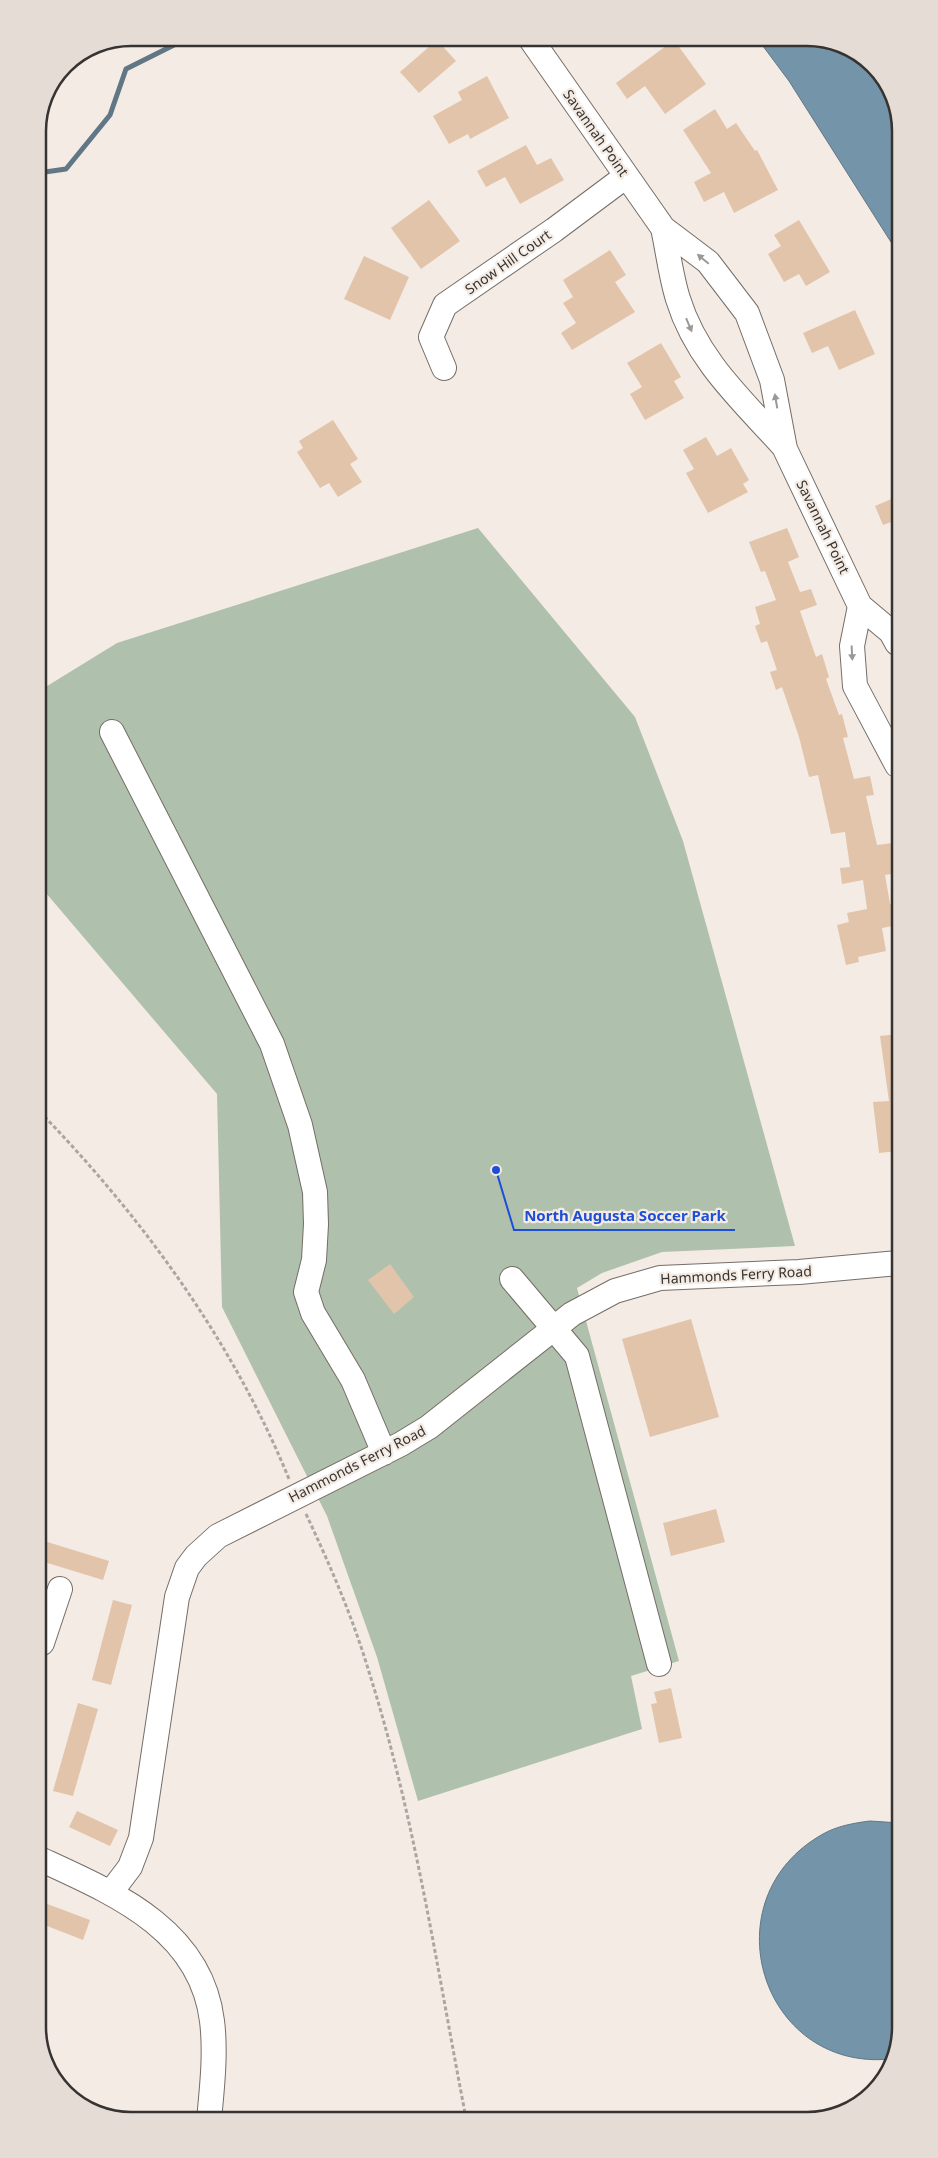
<svg xmlns="http://www.w3.org/2000/svg" width="938" height="2158" font-family="'Noto Sans',sans-serif">
<rect width="100%" height="100%" fill="#f4ebe4"/>
<path fill="#afc1ad" d="M 478,528 L 635,717 L 683,841 L 795,1246 L 662,1252 L 602,1273 L 577,1288 L 679,1661 L 631,1676 L 642,1729 L 418,1801 L 377,1657 L 327,1516 L 222,1307 L 217,1094 L 40,886 L 39,691 L 117,643 Z"/>
<path fill="#7494aa" stroke="#617785" d="M 757,38 L 814,38 L 864,57 L 895,101 L 896,250 L 789,81 Z
M 870,1821 L 900,1823 L 900,2027 L 891,2059 C 760,2072 708,1898 823,1834 C 837,1826 854,1823 870,1821 Z"/>
<g fill="none" stroke-linecap="round" stroke-linejoin="round">
<path stroke="#617785" stroke-width="5" d="M 38,173 L 66,169 L 110,115 L 126,69 L 174,45 L 175,38"/>
</g>
<path fill="#e2c4aa" d="M 437,40 L 456,61 L 419,93 L 400,72 Z
M 674,40 L 706,84 L 665,114 L 645,86 L 627,99 L 616,83 Z
M 487,76 L 509,118 L 470,139 L 468,134 L 449,144 L 433,116 L 462,100 L 458,92 Z
M 715,109 L 727,129 L 736,123 L 755,151 L 757,150 L 778,190 L 734,213 L 724,192 L 704,202 L 694,182 L 711,173 L 683,130 Z
M 526,145 L 537,165 L 551,158 L 564,180 L 520,204 L 505,177 L 486,187 L 477,171 Z
M 429,200 L 460,241 L 421,269 L 391,228 Z
M 799,220 L 830,272 L 806,286 L 799,274 L 784,282 L 768,254 L 781,246 L 774,235 Z
M 610,250 L 626,275 L 615,282 L 635,312 L 572,350 L 561,333 L 576,323 L 563,303 L 573,297 L 563,280 Z
M 364,256 L 409,277 L 390,320 L 344,299 Z
M 855,310 L 875,354 L 839,370 L 828,346 L 812,353 L 803,333 Z
M 661,343 L 681,377 L 674,381 L 684,398 L 645,420 L 630,394 L 642,387 L 627,363 Z
M 333,420 L 358,459 L 350,464 L 362,482 L 338,497 L 329,483 L 320,488 L 297,452 L 303,448 L 299,441 Z
M 706,437 L 717,456 L 731,448 L 749,480 L 743,484 L 748,492 L 708,513 L 686,473 L 694,469 L 683,450 Z
M 896,497 L 897,520 L 883,525 L 875,506 Z
M 787,528 L 799,557 L 788,562 L 800,592 L 811,589 L 817,605 L 800,611 L 816,657 L 822,654 L 829,677 L 826,679 L 839,715 L 842,714 L 848,737 L 843,738 L 854,779 L 870,776 L 874,795 L 866,796 L 877,845 L 893,843 L 897,873 L 885,875 L 890,904 L 894,903 L 898,918 L 898,925 L 882,928 L 886,951 L 858,957 L 859,962 L 846,965 L 837,925 L 849,922 L 847,913 L 867,909 L 863,880 L 842,884 L 840,868 L 850,867 L 845,832 L 831,834 L 818,775 L 809,777 L 799,737 L 782,687 L 776,690 L 770,672 L 777,670 L 767,641 L 761,643 L 755,626 L 760,624 L 755,607 L 776,600 L 765,571 L 761,572 L 749,542 Z
M 898,1034 L 898,1151 L 879,1153 L 873,1102 L 889,1101 L 880,1036 Z
M 390,1264 L 414,1297 L 394,1314 L 368,1280 Z
M 691,1319 L 719,1417 L 650,1437 L 622,1339 Z
M 716,1509 L 725,1542 L 671,1556 L 663,1523 Z
M 41,1540 L 109,1561 L 103,1580 L 41,1561 Z
M 113,1600 L 132,1605 L 111,1685 L 92,1680 Z
M 671,1688 L 682,1738 L 659,1743 L 651,1704 L 657,1703 L 654,1692 Z
M 78,1703 L 98,1709 L 73,1796 L 53,1791 Z
M 77,1811 L 118,1830 L 110,1846 L 69,1827 Z
M 42,1902 L 90,1920 L 83,1940 L 42,1924 Z"/>
<g fill="none" stroke-linecap="round" stroke-linejoin="round">
<g stroke="#756d67" stroke-width="26">
<path id="minor" d="M 530,38 L 663,228 L 708,262 L 747,313 L 772,380 L 785,449 L 860,606 L 891,632 L 897,643
M 663,228 C 668,251 671,277 678,299 C 697,361 744,402 785,448
M 444,368 L 431,337 L 445,305 L 554,230 L 625,177
M 860,606 L 852,646 L 855,686 L 897,765
M 112,732 L 272,1044 L 300,1125 L 315,1192 L 316,1224 L 314,1260 L 306,1292 L 313,1313 L 353,1380 L 384,1453
M 512,1279 L 577,1356 L 659,1664
M 42,1643 L 60,1589
M 42,1860 C 116,1894 201,1930 212,2021 C 216,2053 212,2088 209,2120
M 111,1892 L 130,1867 L 141,1838 L 177,1597 L 187,1568 L 196,1556 L 218,1536 L 401,1444 L 429,1427 L 572,1314 L 615,1291 L 660,1278 L 799,1272 L 898,1263"/>
</g>
<path stroke="#aca6a0" stroke-width="3" stroke-dasharray="4 2.5" stroke-linecap="butt" d="M 40,1112 C 143,1218 233,1342 289,1479
M 306,1514 C 330,1565 353,1618 369,1672 C 415,1817 437,1969 466,2118"/>
<use href="#minor" stroke="#fff" stroke-width="24"/>
</g>
<defs><path id="oneway-solid" d="M-6-.8H1V-3.2L6.5 0L1 3.2V.8H-6Z" transform="scale(1.25)"/></defs>
<g fill="#9a9998">
<use href="#oneway-solid" transform="translate(703 259) rotate(-140)"/>
<use href="#oneway-solid" transform="translate(689 325) rotate(67)"/>
<use href="#oneway-solid" transform="translate(776 401) rotate(-100)"/>
<use href="#oneway-solid" transform="translate(852 653) rotate(87)"/>
</g>
<g text-anchor="middle" stroke-width="4.5" stroke-linejoin="round" paint-order="stroke">
<g font-size="14" fill="#363330" stroke="#f4ebe4">
<text transform="translate(596 133) rotate(55)" y="5">Savannah Point</text>
<text transform="translate(508 262) rotate(-35)" y="5">Snow Hill Court</text>
<text transform="translate(823 527) rotate(64)" y="5">Savannah Point</text>
<text transform="translate(736 1275) rotate(-3)" y="5">Hammonds Ferry Road</text>
<text transform="translate(357 1464) rotate(-27)" y="5">Hammonds Ferry Road</text>
</g>
</g>
<path d="M0 0H938V2158H0ZM131 46H807A85 85 0 0 1 892 131V2027A85 85 0 0 1 807 2112H131A85 85 0 0 1 46 2027V131A85 85 0 0 1 131 46Z" fill="#e5dcd6" fill-rule="evenodd"/>
<path fill="none" stroke="#363330" stroke-width="2.5" d="M131 46H807A85 85 0 0 1 892 131V2027A85 85 0 0 1 807 2112H131A85 85 0 0 1 46 2027V131A85 85 0 0 1 131 46Z"/>
<path fill="none" stroke="#1d4ed8" stroke-width="2" d="M496 1170L514 1230H735"/>
<circle fill="#1d4ed8" stroke="#f4ebe4" stroke-width="2" cx="496" cy="1170" r="5"/>
<g font-size="15" text-anchor="middle" font-weight="bold" fill="#1d4ed8" stroke="#f4ebe4" stroke-width="4.5" stroke-linejoin="round" paint-order="stroke">
<text x="625" y="1221">North Augusta Soccer Park</text>
</g>
</svg>
